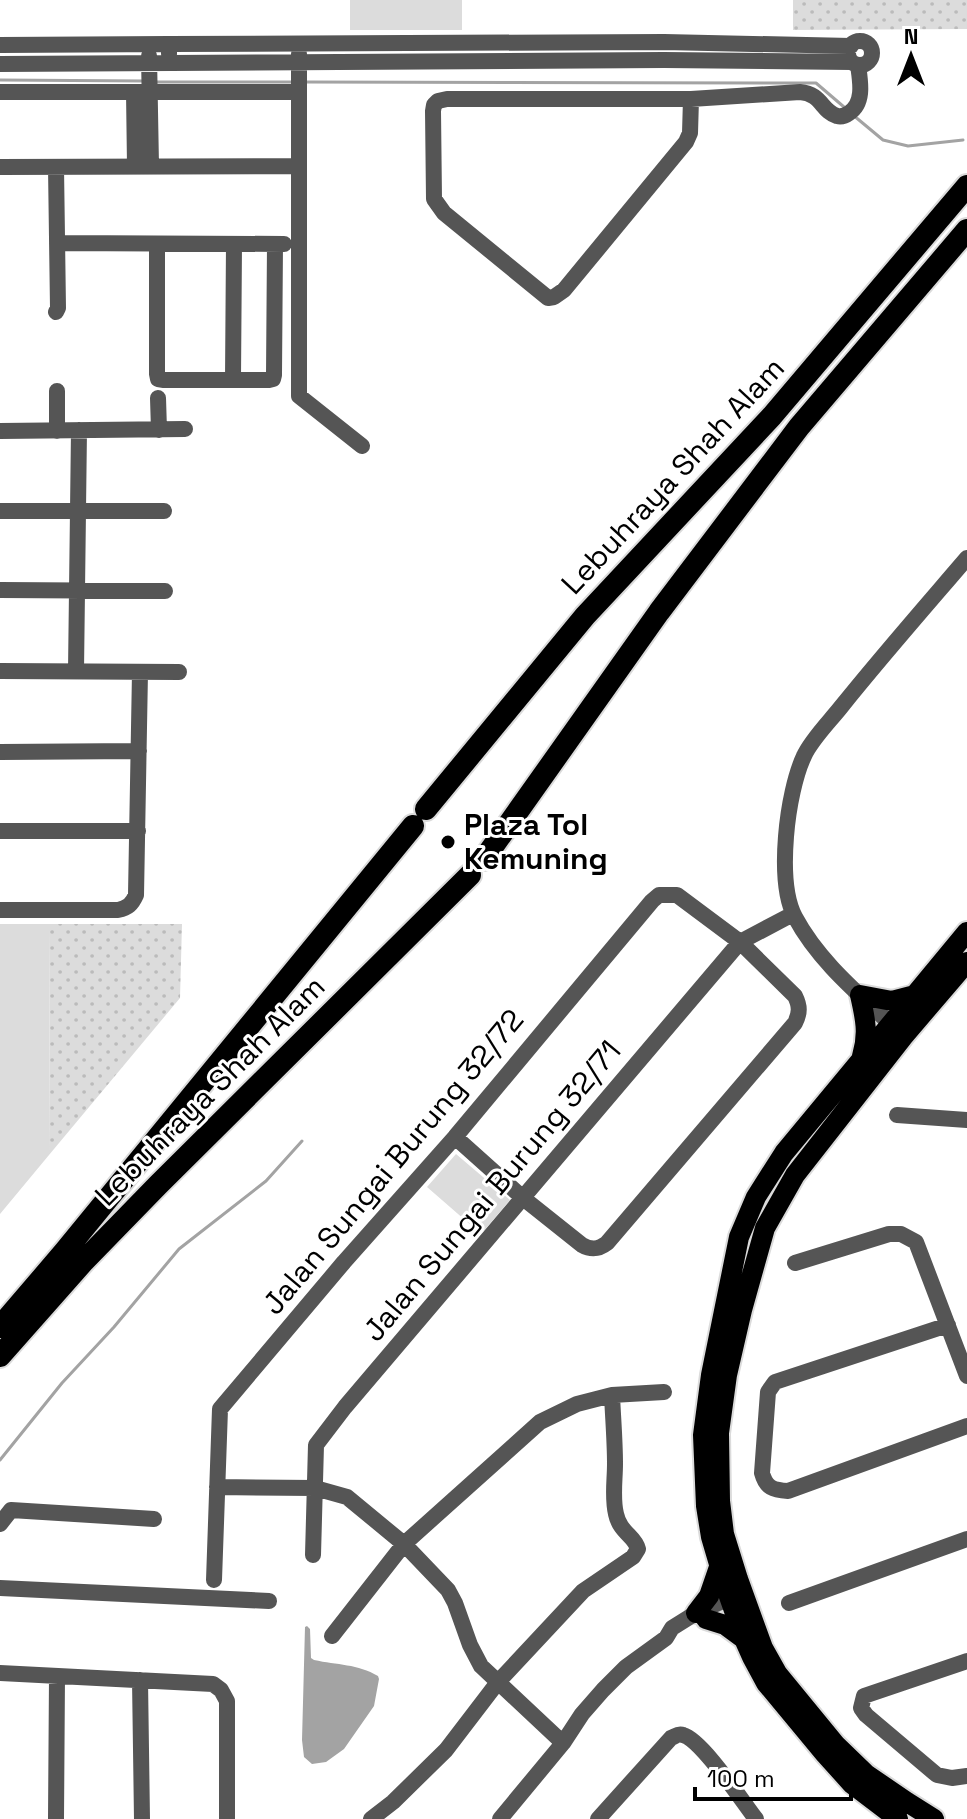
<svg xmlns="http://www.w3.org/2000/svg" width="967" height="1819" font-family="'Space Grotesk',sans-serif">
<defs>
<pattern id="grass-dots" width="8" height="8" patternUnits="userSpaceOnUse" patternTransform="scale(2)"><rect width="8" height="8" fill="#dcdcdc"/><path d="M2 2h.1M6 6h.1" fill="none" stroke="#bbb" stroke-width="1.8" stroke-linecap="round"/></pattern>
</defs>
<rect width="100%" height="100%" fill="#fff"/>
<path fill="url(#grass-dots)" d="M 793,0 L 967,0 L 967,29 L 793,30 Z
M 50,924 L 182,924 L 180,998 L 49,1155 Z"/>
<path fill="#dcdcdc" d="M 350,0 L 462,0 L 462,30 L 350,30 Z
M 0,924 L 50,924 L 49,1155 L 0,1214 Z
M 456,1154 L 510,1200 L 481,1234 L 427,1187 Z"/>
<path fill="#a3a3a3" d="M 307,1626 L 310,1629 L 311,1658 L 314,1660 C 337,1665 358,1664 378,1676 L 379,1679 L 374,1706 L 344,1749 L 326,1762 L 312,1764 L 304,1757 L 302,1740 L 305,1627 Z"/>
<g fill="none" stroke-linecap="round" stroke-linejoin="round">
<path stroke="#a3a3a3" stroke-width="3" d="M 0,80 L 145,81
M 157,82 L 293,82
M 305,82 L 816,83 L 844,107
M 853,115 L 883,140 L 908,146 L 963,140
M 0,1460 L 62,1383 L 114,1327 L 179,1249 L 266,1181 L 302,1141"/>
<g stroke="#dbdbdb" stroke-width="24">
<path id="major" d="M 862,1056 C 869,1034 865,1017 860,995 L 892,1001 L 915,995
M 696,1613 L 709,1596 L 719,1567
M 706,1619 L 725,1625 L 744,1639
M 898,1819 L 852,1784 L 825,1754 L 766,1683 L 752,1657 L 744,1639 L 726,1588 L 711,1537 L 706,1506 L 703,1435 L 711,1375 L 739,1237 L 756,1197 L 784,1153 L 967,932
M 934,1819 L 907,1802 L 866,1774 L 836,1745 L 777,1673 L 763,1648 L 738,1579 L 724,1534 L 720,1501 L 719,1433 L 727,1375 L 742,1310 L 765,1228 L 795,1175 L 903,1037 L 967,962"/>
</g>
<g stroke="#dbdbdb" stroke-width="26">
<path id="highway" d="M 426,809 L 585,616 L 772,416 L 967,186
M 484,859 L 659,612 L 799,427 L 967,230
M 0,1327 L 65,1251 L 413,826
M 0,1356 L 84,1261 L 158,1185 L 470,875"/>
</g>
<path stroke="#555" stroke-width="16" d="M848 53a12 12 0 1 1 24 0a12 12 0 1 1-24 0Z
M 169,44 L 664,42 L 851,46
M 0,45 L 169,44 L 169,54
M 299,54 L 299,396 L 362,446
M 149,56 L 151,166
M 0,64 L 664,60 L 852,62
M 0,92 L 298,92
M 134,92 L 135,166
M 691,99 L 690,133 L 686,142 L 564,290 L 554,297 L 548,298 L 444,213 L 434,199 L 433,111 L 434,105 L 438,101 L 447,99 L 691,99 L 800,92 C 822,94 821,111 837,116 C 841,117 845,116 849,113 C 865,103 860,80 858,65
M 0,167 L 297,166
M 57,243 L 284,244
M 157,244 L 157,374 L 158,379 L 164,380 L 269,380 L 273,379 L 274,375 L 275,244
M 56,312 L 58,308 L 56,167
M 233,379 L 234,244
M 158,398 L 159,430
M 0,431 L 185,429
M 57,431 L 57,391
M 0,511 L 164,511
M 0,590 L 165,591
M 0,671 L 179,672
M 76,671 L 79,430
M 0,752 L 139,751
M 0,831 L 138,831
M 0,910 L 118,910 C 128,908 132,904 136,895 L 140,672
M 897,1030 C 860,995 819,962 795,917 C 776,881 787,792 804,756 C 811,740 830,721 841,707 C 882,656 925,607 967,558
M 897,1115 L 967,1120
M 795,1263 L 889,1234 L 901,1234 L 916,1242 L 967,1376
M 948,1325 L 775,1382 L 768,1392 L 762,1473 C 766,1488 773,1490 788,1491 L 967,1426
M 217,1487 L 315,1488 L 347,1497 L 404,1544 L 448,1590 L 455,1603 L 470,1645 L 481,1666 L 563,1743
M 0,1524 L 11,1510 L 154,1519
M 313,1555 L 316,1445 L 345,1407 L 740,942 L 793,914
M 214,1580 L 220,1409 L 344,1262 L 455,1137 L 652,901 L 659,895 L 677,895 L 740,942 L 795,996 C 800,1006 800,1013 795,1023 L 607,1243 C 598,1250 591,1250 582,1245 L 523,1198 L 455,1137
M 0,1588 L 269,1601
M 789,1603 L 967,1539
M 332,1636 L 404,1544 L 540,1422 L 577,1404 L 612,1395 L 664,1392
M 967,1661 L 864,1696 L 861,1708 L 866,1715 L 937,1775 L 952,1778 L 967,1776
M 0,1673 L 213,1684 L 221,1690 L 227,1701 L 227,1819
M 140,1680 L 142,1819
M 56,1819 L 57,1676
M 371,1819 L 393,1802 L 446,1750 L 498,1682 L 583,1591 L 633,1557 L 638,1549 C 635,1536 620,1533 616,1514 C 612,1498 615,1480 615,1464 C 615,1441 613,1418 612,1395
M 500,1819 L 563,1743 L 582,1714 L 603,1690 L 626,1667 L 666,1638 L 672,1628 L 696,1613 L 741,1593
M 598,1819 L 671,1738 C 676,1736 678,1733 683,1735 C 702,1740 742,1801 756,1819"/>
<use href="#major" stroke="#000" stroke-width="20"/>
<use href="#highway" stroke="#000" stroke-width="22"/>
</g>
<circle fill="#000" stroke="#fff" stroke-width="3" cx="448" cy="842" r="8"/>
<g text-anchor="middle" stroke-width="6" stroke-linejoin="round" paint-order="stroke">
<g font-size="30" fill="#000" stroke="#fff">
<text transform="translate(673 476) rotate(-47)" y="10">Lebuhraya Shah Alam</text>
<text transform="translate(210 1091) rotate(-45)" y="10">Lebuhraya Shah Alam</text>
<text transform="translate(393 1162) rotate(-50)" y="10">Jalan Sungai Burung 32/72</text>
<text transform="translate(492 1191) rotate(-50)" y="10">Jalan Sungai Burung 32/71</text>
</g>
<g font-size="30" font-weight="bold" fill="#000" stroke="#fff" text-anchor="start">
<text x="464" y="835">Plaza Tol<tspan x="464" dy="34">Kemuning</tspan></text>
</g>
</g>
<g transform="translate(911 56)" stroke="#ffffff" stroke-width="6" paint-order="stroke">
<path d="M0-6L14 30L0 20L-14 30Z" fill="#000000"/>
<text y="-12" font-size="22" font-weight="bold" text-anchor="middle" fill="#000000">N</text>
</g>
<path d="M695 1787v12h156v-12" fill="none" stroke="#000000" stroke-width="4"/>
<text x="707" y="1787" font-size="24" fill="#000000" stroke="#ffffff" stroke-width="6" paint-order="stroke">100 m</text>
</svg>
